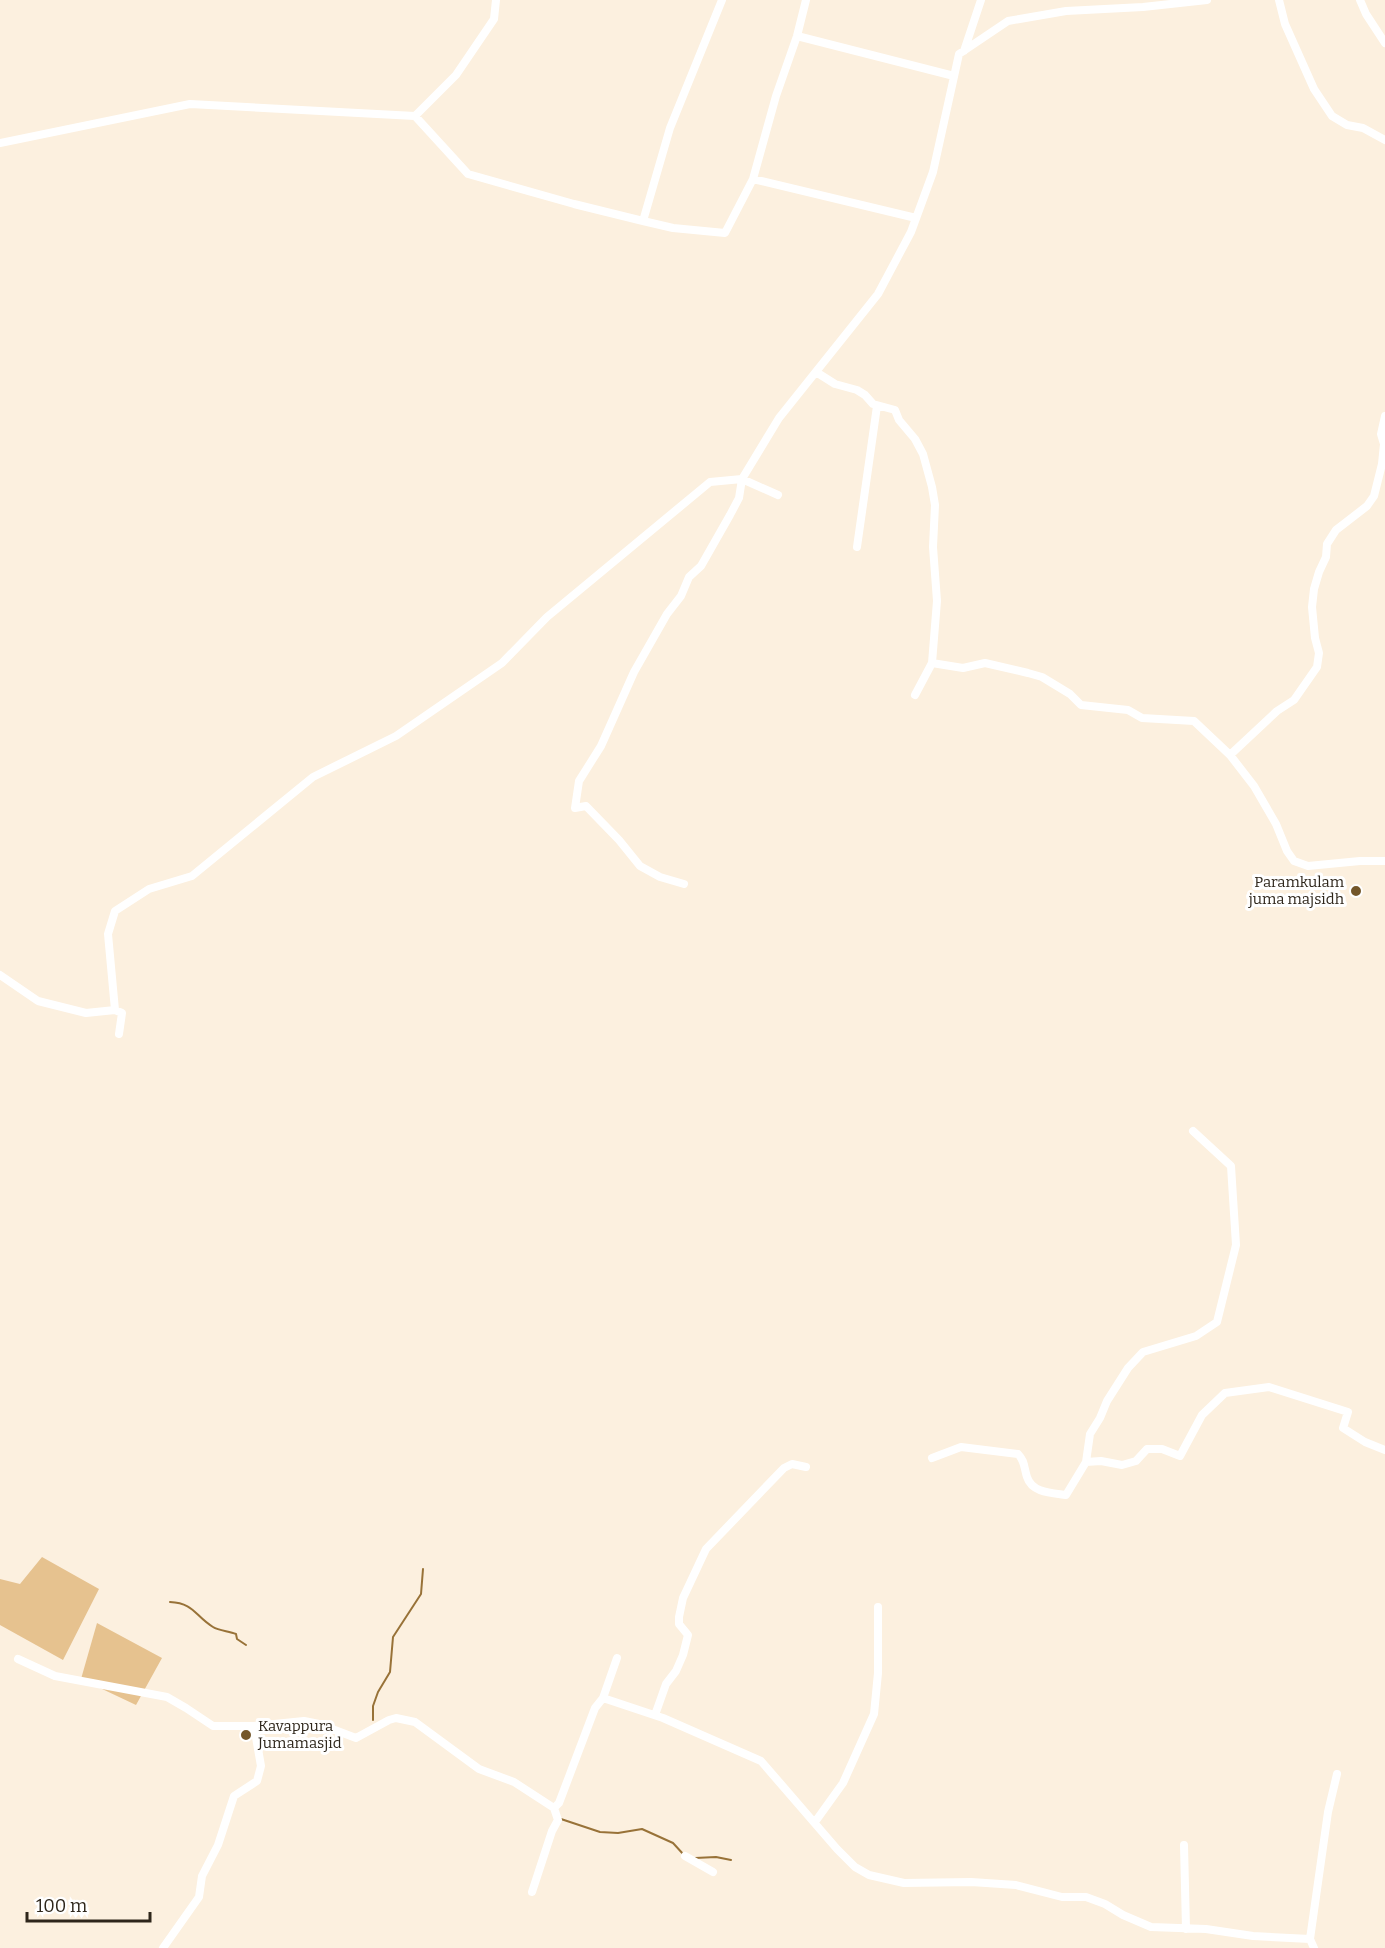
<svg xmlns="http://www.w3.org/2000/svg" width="1385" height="1948" font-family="Bitter,serif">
<rect width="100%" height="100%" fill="#fcf0df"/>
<path fill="#e6c28f" d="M 42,1557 L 99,1589 L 63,1660 L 0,1625 L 0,1579 L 20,1584 Z
M 97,1623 L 162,1658 L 136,1705 L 81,1679 Z"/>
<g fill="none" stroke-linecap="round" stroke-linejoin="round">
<path stroke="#987238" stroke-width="2" d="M 170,1602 C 194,1603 195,1616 213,1627 C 219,1631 229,1631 236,1634 L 237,1639 L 246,1645
M 373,1720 L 373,1706 L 378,1692 L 390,1672 L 393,1637 L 421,1594 L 423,1569
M 561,1819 L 600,1832 L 618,1833 L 642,1829 L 673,1843 L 684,1855
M 695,1858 L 716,1857 L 731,1860"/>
<path stroke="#fff" stroke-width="8" d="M 1279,0 L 1285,24 L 1314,89 L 1332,116 L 1347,125 L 1363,128 L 1385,140
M 1360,0 L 1366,14 L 1385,43
M 797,36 L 954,76
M 964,51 L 981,0
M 415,116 L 468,174 L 574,204 L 643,221 L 673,228 L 725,233 L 753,179 L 916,218
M 0,143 L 190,104 L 415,116 L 456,75 L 494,19 L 496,0
M 753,179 L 776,96 L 797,36 L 806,0
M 643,221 L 670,128 L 722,0
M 816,372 L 835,384 L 857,390 L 865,395 L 873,404 L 895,410 L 899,420 L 915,439 L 923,454 L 932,487 L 935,505 L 933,547 L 937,601 L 932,663 L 915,695
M 857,547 L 877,406
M 932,663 L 963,668 L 985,663 L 1028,673 L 1042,677 L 1070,694 L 1081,705 L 1128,710 L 1142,718 L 1194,721 L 1230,755 L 1277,711 L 1294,700 L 1317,667 L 1319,653 L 1315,638 L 1312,607 L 1314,589 L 1319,572 L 1326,557 L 1327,544 L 1336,530 L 1367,506 L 1374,496 L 1382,464 L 1384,444 L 1381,434 L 1385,416
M 1230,755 L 1254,786 L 1276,824 L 1287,851 L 1294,861 L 1308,866 L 1360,861 L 1385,861
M 684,884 L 660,877 L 640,866 L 619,840 L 586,806 L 575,808 L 579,781 L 601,746 L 634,672 L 667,614 L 681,596 L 689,577 L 701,566 L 730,515 L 739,498 L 742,479 L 778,495
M 0,975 L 38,1001 L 86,1013 L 115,1010 L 108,934 L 115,911 L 149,889 L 192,876 L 313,777 L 396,736 L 502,663 L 547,617 L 710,482 L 742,479 L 779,418 L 878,294 L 911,232 L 933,172 L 959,54 L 1008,21 L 1066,11 L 1143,7 L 1207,0
M 115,1010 L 122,1013 L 119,1034
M 932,1458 L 961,1447 L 1018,1454 C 1025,1461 1024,1468 1027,1477 C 1032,1493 1052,1493 1066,1495 L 1086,1462 L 1090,1434 L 1100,1418 L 1107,1401 L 1128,1368 L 1143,1352 L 1196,1336 L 1217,1322 L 1236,1245 L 1231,1166 L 1193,1131
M 1086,1462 L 1101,1461 L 1122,1465 L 1136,1461 L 1147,1449 L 1162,1449 L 1180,1456 L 1202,1415 L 1225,1393 L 1269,1387 L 1348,1412 L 1343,1428 L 1365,1442 L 1385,1450
M 18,1659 L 55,1676 L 167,1697 L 186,1708 L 213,1726 L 254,1726
M 603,1698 L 617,1658
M 655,1715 L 666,1684 L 676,1671 L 683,1655 L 688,1635 L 679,1624 L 679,1617 L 683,1598 L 706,1549 L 784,1468 L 792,1464 L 806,1467
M 815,1822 L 843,1783 L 874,1714 L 878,1673 L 878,1607
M 1184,1845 L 1186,1929
M 685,1856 L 713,1872
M 532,1892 L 552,1831 L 558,1820 L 554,1808
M 1310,1939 L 1328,1812 L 1337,1774
M 163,1948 L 199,1897 L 202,1876 L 218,1845 L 234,1796 L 257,1781 L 261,1766 L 254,1726 L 304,1721 L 319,1724 L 356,1738 L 389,1720 L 396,1718 L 415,1722 L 479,1769 L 514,1782 L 554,1808 L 559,1803 L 595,1708 L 603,1698 L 663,1718 L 761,1761 L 837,1849 L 855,1867 L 869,1875 L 904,1883 L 971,1882 L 1016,1885 L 1062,1897 L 1086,1897 L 1105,1904 L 1123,1915 L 1151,1927 L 1206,1929 L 1253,1936 L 1310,1939 L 1314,1948"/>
</g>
<g fill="#74572a" stroke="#fff" stroke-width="2">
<circle cx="1356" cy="891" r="6"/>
<circle cx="246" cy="1735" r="6"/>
</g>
<g text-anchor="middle" stroke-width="6" stroke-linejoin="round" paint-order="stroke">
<g font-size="15" fill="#2e261b" stroke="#fff" text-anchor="end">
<text x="1344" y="887">Paramkulam<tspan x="1344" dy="17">juma majsidh</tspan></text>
<text x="258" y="1731" text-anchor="start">Kavappura<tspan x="258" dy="17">Jumamasjid</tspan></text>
</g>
</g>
<path d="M27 1912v9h123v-9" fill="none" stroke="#2e261b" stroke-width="3"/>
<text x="36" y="1912" font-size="18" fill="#2e261b" stroke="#ffffff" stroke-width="4.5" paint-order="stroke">100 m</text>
</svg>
